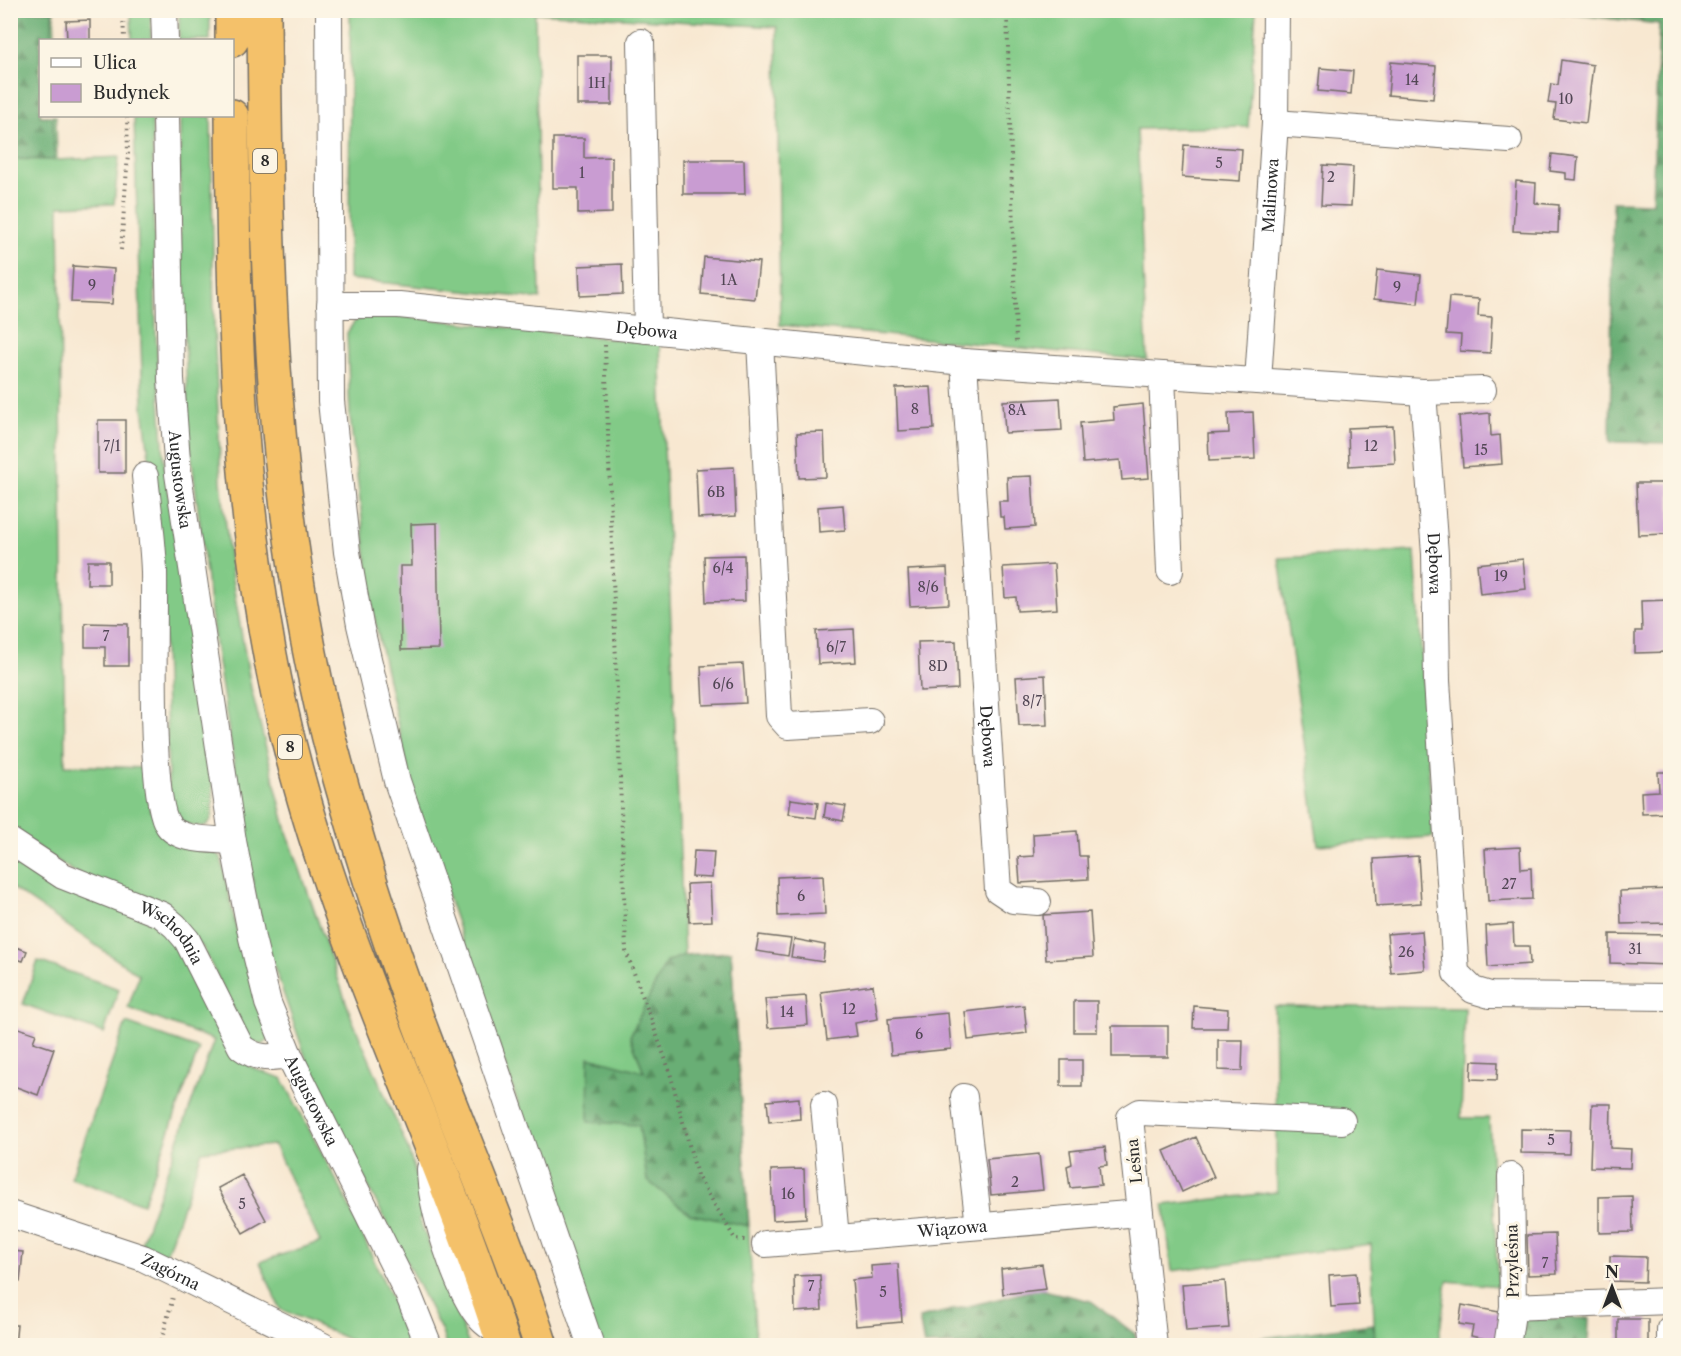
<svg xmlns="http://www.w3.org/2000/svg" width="1681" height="1356" font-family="'Libre Caslon Text',serif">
<defs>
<pattern id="forest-firs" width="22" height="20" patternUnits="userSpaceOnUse" patternTransform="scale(1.5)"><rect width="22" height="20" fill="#69ae74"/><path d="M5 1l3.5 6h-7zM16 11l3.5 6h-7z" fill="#578e5f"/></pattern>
</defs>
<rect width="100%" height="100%" fill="#fcf5e5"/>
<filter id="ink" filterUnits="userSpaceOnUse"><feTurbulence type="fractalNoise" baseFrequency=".0167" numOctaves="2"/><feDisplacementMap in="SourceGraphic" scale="12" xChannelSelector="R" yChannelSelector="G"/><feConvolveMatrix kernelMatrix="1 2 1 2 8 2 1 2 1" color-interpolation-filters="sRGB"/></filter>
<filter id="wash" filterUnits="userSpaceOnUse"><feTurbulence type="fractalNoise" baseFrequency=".008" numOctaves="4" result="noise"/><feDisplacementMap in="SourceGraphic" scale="24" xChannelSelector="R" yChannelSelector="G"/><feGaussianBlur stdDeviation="1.35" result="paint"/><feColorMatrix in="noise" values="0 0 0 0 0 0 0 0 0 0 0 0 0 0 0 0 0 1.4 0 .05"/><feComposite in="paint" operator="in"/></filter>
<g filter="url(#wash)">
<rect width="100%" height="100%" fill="#f8e8d1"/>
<path fill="#82ca87" stroke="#567a59" stroke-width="1.5" d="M 11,11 L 54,11 L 55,40 L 40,40 L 40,116 L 56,116 L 57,160 L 119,157 L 114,204 L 59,206 L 65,765 L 145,768 L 150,810 L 221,857 L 237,932 L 269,1034 L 268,1040 L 262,1045 L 249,1041 L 202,946 L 70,869 L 11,829 Z
M 131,11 L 151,11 L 151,40 L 132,40 Z
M 179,11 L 210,11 L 210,40 L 179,40 Z
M 350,11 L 350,10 L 1256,11 L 1248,127 L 1137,129 L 1147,360 L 780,325 L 777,27 L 535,13 L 540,299 L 349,279 Z
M 134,116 L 152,116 L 156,335 L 164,460 L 213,785 C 213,819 216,839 176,819 L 169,802 L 161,556 L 143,407 Z
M 180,116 L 211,116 L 214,323 L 221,481 L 232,579 L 251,688 L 287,832 L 352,1019 L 408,1149 L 428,1215 L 419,1219 L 469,1345 L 446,1345 L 442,1332 L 311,1073 L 267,946 L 255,896 L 215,644 L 189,437 L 180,232 Z
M 372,313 L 660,344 L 684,955 L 731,952 L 756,1345 L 600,1345 L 413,794 L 373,612 L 350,417 L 347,333 L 354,322 Z
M 1415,551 L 1433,837 L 1318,845 L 1279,558 Z
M 10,853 L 147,919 L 174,938 L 241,1061 L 257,1070 L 282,1078 L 342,1191 L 413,1345 L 361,1345 L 280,1309 L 260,1262 L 320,1242 L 274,1145 L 202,1151 L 166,1255 L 141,1244 L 214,1040 L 128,1008 L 139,975 L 11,887 Z
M 38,961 L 119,989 L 104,1033 L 23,1004 Z
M 1274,1006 L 1465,1008 L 1461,1118 L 1489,1118 L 1498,1286 L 1447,1281 L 1438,1344 L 1445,1345 L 1375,1345 L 1371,1244 L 1172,1271 L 1164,1205 L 1277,1192 Z
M 126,1023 L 199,1049 L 143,1204 L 71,1178 Z"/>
<path fill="url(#forest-firs)" stroke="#4a6c50" stroke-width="1.5" d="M 11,10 L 52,11 L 52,40 L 40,40 L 40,116 L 53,116 L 54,160 L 11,159 Z
M 1540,11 L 1670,11 L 1670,443 L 1610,442 L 1613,202 L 1652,203 L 1659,24 Z
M 731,952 L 749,1226 L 690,1214 L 647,1180 L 639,1125 L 588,1122 L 589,1057 L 644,1072 L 630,1036 L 666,962 L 684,955 Z
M 1039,1289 L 1091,1301 L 1135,1334 L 1137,1345 L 924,1345 L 919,1318 Z
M 1589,1318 L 1588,1345 L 1518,1346 L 1522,1319 Z
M 1373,1324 L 1375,1345 L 1204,1345 Z"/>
<g id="blocks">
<path fill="#c99cd2" d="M 90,20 L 90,40 L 67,40 L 66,21 Z
M 577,55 L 612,55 L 612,105 L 577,105 Z
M 1561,60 L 1593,65 L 1586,123 L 1554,119 L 1556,104 L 1548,103 L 1551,84 L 1558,85 Z
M 1391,62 L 1436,66 L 1433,99 L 1388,95 Z
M 1320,68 L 1353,71 L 1351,94 L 1318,91 Z
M 553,138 L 584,138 L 584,158 L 612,157 L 612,213 L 578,214 L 578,188 L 553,188 Z
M 1184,145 L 1242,149 L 1240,181 L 1182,177 Z
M 1552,154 L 1578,157 L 1576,180 L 1566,179 L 1566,173 L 1550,171 Z
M 683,160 L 744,160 L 745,194 L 683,194 Z
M 1323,165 L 1353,167 L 1351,206 L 1321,205 Z
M 1516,181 L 1536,183 L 1535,203 L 1559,205 L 1558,233 L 1513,231 Z
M 704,257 L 759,262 L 755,299 L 701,294 Z
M 622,264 L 623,294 L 580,296 L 579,266 Z
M 73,266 L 114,269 L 112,304 L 71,302 Z
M 1377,270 L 1421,275 L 1418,304 L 1374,299 Z
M 1449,297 L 1479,299 L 1478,316 L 1492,317 L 1490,353 L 1460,351 L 1461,335 L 1446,334 Z
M 931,387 L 934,429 L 898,431 L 896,388 Z
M 1060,398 L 1062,430 L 1005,433 L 1003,401 Z
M 1143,404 L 1149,478 L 1122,480 L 1120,460 L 1083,463 L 1080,423 L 1114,420 L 1113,407 Z
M 1253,412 L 1255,459 L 1209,461 L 1208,434 L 1229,433 L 1228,413 Z
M 1490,413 L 1491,436 L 1500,435 L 1502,464 L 1463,467 L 1459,416 Z
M 98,420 L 125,420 L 125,473 L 98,473 Z
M 1393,426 L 1395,463 L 1349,466 L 1348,428 Z
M 824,432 L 826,477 L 799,478 L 797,433 Z
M 734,467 L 736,516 L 698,518 L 696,469 Z
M 1032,476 L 1035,527 L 1005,529 L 1004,517 L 1000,517 L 999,501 L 1008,501 L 1007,477 Z
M 1636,483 L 1670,483 L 1670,534 L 1638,535 Z
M 843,505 L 845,530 L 819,532 L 818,507 Z
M 437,523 L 439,649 L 401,650 L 400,566 L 412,566 L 411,524 Z
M 744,555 L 745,601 L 706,602 L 704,556 Z
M 1523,559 L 1526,589 L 1480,594 L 1477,564 Z
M 88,561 L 109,561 L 109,584 L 87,584 Z
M 1054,564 L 1057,609 L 1017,611 L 1016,597 L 1005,598 L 1003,567 Z
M 947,568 L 949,604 L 910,606 L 908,570 Z
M 1670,600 L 1670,652 L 1635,653 L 1635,631 L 1642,631 L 1641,601 Z
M 85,623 L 128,624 L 128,666 L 105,666 L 105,647 L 85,647 Z
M 854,629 L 856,662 L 818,664 L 816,631 Z
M 956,641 L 958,689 L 920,691 L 918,642 Z
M 743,664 L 746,703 L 703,705 L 701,666 Z
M 1045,675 L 1047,725 L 1019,726 L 1016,677 Z
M 1658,772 L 1670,772 L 1670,813 L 1642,814 L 1641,792 L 1659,791 Z
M 791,799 L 818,803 L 816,818 L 789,814 Z
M 826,803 L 846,806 L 843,821 L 824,817 Z
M 1077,831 L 1079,856 L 1087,856 L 1088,879 L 1020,883 L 1018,857 L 1034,856 L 1033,834 Z
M 1520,847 L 1521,869 L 1531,868 L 1532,899 L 1488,901 L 1485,849 Z
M 694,851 L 714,852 L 712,878 L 692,877 Z
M 1418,856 L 1421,903 L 1376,906 L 1374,859 Z
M 823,875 L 825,914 L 778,916 L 777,877 Z
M 710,883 L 712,921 L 689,922 L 687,884 Z
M 1670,889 L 1670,923 L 1621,924 L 1620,891 Z
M 1090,912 L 1093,957 L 1046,960 L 1043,915 Z
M 1513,924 L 1514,946 L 1529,946 L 1530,964 L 1488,967 L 1486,926 Z
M 1422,931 L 1425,970 L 1391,973 L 1387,934 Z
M 1610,934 L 1670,935 L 1670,965 L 1610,963 Z
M 759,935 L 791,939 L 788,956 L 756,951 Z
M 794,939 L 825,945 L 823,962 L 791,957 Z
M 10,945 L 27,951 L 23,961 L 10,957 Z
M 873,985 L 878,1019 L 855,1023 L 857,1036 L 827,1040 L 821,992 Z
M 806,996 L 808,1025 L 768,1028 L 765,999 Z
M 1074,1001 L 1097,1001 L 1097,1032 L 1074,1032 Z
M 1024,1005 L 1027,1033 L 968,1040 L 965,1012 Z
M 1194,1006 L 1228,1009 L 1227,1028 L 1193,1028 Z
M 948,1013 L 951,1049 L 891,1055 L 888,1019 Z
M 10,1025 L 36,1034 L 33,1042 L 54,1049 L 38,1095 L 11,1085 Z
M 1112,1026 L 1168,1026 L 1168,1057 L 1112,1057 Z
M 1218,1040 L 1243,1040 L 1242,1071 L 1218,1070 Z
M 1061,1060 L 1082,1060 L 1082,1086 L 1061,1086 Z
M 1472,1061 L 1498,1062 L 1497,1080 L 1471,1079 Z
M 799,1098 L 800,1119 L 769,1122 L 767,1101 Z
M 1592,1104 L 1611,1104 L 1610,1148 L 1631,1149 L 1630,1168 L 1590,1167 Z
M 1521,1129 L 1570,1130 L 1569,1154 L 1521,1153 Z
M 1196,1137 L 1214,1177 L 1182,1192 L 1164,1151 Z
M 1105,1147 L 1107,1165 L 1099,1166 L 1101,1185 L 1070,1188 L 1067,1166 L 1072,1164 L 1070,1151 Z
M 1039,1154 L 1043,1190 L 991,1195 L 987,1159 Z
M 804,1169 L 806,1218 L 773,1220 L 771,1170 Z
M 242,1175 L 266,1220 L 243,1233 L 218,1188 Z
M 1632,1196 L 1633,1232 L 1599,1233 L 1599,1197 Z
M 1555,1234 L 1557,1274 L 1528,1275 L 1527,1235 Z
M 10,1251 L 23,1252 L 20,1282 L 10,1281 Z
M 1610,1256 L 1646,1257 L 1645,1282 L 1610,1281 Z
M 898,1264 L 902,1322 L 856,1326 L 852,1280 L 872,1278 L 871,1266 Z
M 1042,1264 L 1046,1289 L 1003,1294 L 1001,1269 Z
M 1356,1273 L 1359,1305 L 1331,1307 L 1329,1275 Z
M 820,1275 L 822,1310 L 795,1312 L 794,1276 Z
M 1225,1281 L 1229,1328 L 1186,1331 L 1182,1284 Z
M 1462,1305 L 1510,1314 L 1505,1343 L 1471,1336 L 1473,1326 L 1459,1324 Z
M 1618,1319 L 1648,1319 L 1648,1346 L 1618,1346 Z
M 10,1325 L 17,1325 L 15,1346 L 10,1346 Z"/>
</g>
</g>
<g filter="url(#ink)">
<use href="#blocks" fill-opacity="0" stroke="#736d65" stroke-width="1.5"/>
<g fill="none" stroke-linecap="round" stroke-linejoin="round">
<g stroke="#736d65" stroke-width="28">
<g id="minor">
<path d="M 164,10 L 165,40"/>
<path d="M 329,10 L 331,401 L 347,552 L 360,625 L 397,781 L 591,1346"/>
<path d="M 641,42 L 647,330"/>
<path id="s1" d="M 166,116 L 171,379 L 178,474 L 233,841 L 252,938 L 268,1003 L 289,1055 L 409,1296 L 429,1346"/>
<path d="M 1275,123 L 1509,140"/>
<path id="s2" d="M 330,305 L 399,305 L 964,362 L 1423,392 L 1483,390"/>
<path d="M 760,341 L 779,716 L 788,726 L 870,721"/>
<path id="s3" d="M 964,362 L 998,890 L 1013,900 L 1038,902"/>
<path d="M 1162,375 L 1170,571"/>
<path id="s4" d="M 1258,381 L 1275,123 L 1276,10"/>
<path id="s5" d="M 1423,392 L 1435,554 L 1437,681 L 1456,973 L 1473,990 L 1490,995 L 1670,997"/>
<path d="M 145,476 C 148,508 153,540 154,572 C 155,617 148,797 168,825 C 180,842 214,839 233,841"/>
<path id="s6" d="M 10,841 L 63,876 L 162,915 L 175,926 L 187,940 L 241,1047 C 258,1060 269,1058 289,1055"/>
<path d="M 964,1097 L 979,1226"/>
<path d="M 824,1105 L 836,1238"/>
<path d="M 430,1169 C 430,1205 457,1293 481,1319 C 485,1324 491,1327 496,1331"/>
<path id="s7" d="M 10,1214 L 143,1258 L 323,1346"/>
<path id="s8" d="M 765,1244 L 1140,1213"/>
<path d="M 1513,1307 L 1670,1301"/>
<path d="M 1154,1346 L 1130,1118 L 1140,1112 L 1342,1121"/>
<path d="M 1507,1346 L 1513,1307 L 1511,1176"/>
<path d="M 1670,1346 L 1670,1329"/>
</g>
</g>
<g stroke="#736d65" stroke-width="36">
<path id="highway" d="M 232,10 L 232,40
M 264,10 C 266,268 269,529 340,779 C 365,868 393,955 426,1042 C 464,1142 508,1243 541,1346
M 232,116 C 234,350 238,572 304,799 C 358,986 445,1160 504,1346"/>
</g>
<path stroke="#736d65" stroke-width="4" stroke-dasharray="1.5 4.5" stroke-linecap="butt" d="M 123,10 L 124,40
M 1007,10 L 1016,343
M 121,250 L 128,154 L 127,116
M 605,345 L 626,951 L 669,1069 L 697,1175 L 735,1239 L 745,1240
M 160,1346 L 173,1297"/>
<use href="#minor" stroke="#fff" stroke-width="26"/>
<use href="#highway" stroke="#f4c16a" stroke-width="33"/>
</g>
</g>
<g text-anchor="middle" stroke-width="6" stroke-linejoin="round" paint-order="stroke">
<g font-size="14" fill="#524755">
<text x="1412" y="85">14</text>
<text x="597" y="88">1H</text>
<text x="1566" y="104">10</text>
<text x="1219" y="168">5</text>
<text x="582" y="178">1</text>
<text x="1331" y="182">2</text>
<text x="729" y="285">1A</text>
<text x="92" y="290">9</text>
<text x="1397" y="292">9</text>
<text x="915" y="414">8</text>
<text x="1017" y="415">8A</text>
<text x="112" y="451">7/1</text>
<text x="1371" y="451">12</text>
<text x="1481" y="455">15</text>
<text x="716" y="497">6B</text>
<text x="723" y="573">6/4</text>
<text x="1501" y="581">19</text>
<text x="928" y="592">8/6</text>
<text x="106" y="641">7</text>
<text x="836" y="652">6/7</text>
<text x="938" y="671">8D</text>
<text x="723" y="689">6/6</text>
<text x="1032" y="706">8/7</text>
<text x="1509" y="889">27</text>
<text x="801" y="901">6</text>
<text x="1635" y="954">31</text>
<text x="1406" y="957">26</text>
<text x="849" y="1014">12</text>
<text x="787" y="1017">14</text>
<text x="919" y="1039">6</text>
<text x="1551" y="1145">5</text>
<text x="1015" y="1187">2</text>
<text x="788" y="1199">16</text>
<text x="242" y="1209">5</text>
<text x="1545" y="1268">7</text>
<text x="811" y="1291">7</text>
<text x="883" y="1297">5</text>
</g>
<g fill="#fcf5e5" stroke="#6a6863" stroke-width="1.5">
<rect x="253" y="149" width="24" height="24" rx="4.5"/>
<rect x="278" y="735" width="24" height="24" rx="4.5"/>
</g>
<g font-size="15" font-weight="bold" fill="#2b2b2b">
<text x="265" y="166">8</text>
<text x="290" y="752">8</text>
</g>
<g font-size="16" fill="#2b2b2b" stroke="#fcf5e5">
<text dy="6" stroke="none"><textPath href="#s4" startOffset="186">Malinowa</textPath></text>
<text dy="6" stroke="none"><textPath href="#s2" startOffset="318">Dębowa</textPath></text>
<text dy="6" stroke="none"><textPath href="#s1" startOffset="364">Augustowska</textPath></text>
<text dy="6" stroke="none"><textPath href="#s5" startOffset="172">Dębowa</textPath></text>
<text dy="6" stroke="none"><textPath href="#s3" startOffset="375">Dębowa</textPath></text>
<text dy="6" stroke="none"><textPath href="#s6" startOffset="189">Wschodnia</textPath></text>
<text dy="6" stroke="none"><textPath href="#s1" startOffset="1002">Augustowska</textPath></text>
<text transform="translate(1134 1161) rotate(-96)" y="6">Leśna</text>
<text dy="6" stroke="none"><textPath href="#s8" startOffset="188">Wiązowa</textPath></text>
<text transform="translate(1512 1261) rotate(-91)" y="6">Przyleśna</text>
<text dy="6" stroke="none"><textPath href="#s7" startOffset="171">Zagórna</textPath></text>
</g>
</g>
<rect width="1681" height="1356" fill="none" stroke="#fcf5e5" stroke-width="36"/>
<rect x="39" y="39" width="195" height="78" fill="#fcf5e5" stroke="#a8a49b" stroke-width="1.5"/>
<rect x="51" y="58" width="30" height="9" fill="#ffffff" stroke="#a8a49b" stroke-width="1.5"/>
<text x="93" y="69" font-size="18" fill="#2b2b2b">Ulica</text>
<rect x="51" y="84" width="30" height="18" fill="#c99cd2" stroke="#a8a49b" stroke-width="1.5"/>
<text x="93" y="99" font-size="18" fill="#2b2b2b">Budynek</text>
<g transform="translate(1612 1287)" stroke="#fcf5e5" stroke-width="4.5" paint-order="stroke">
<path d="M0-4.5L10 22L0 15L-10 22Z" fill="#2b2b2b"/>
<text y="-9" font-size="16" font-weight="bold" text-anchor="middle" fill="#2b2b2b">N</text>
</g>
</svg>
